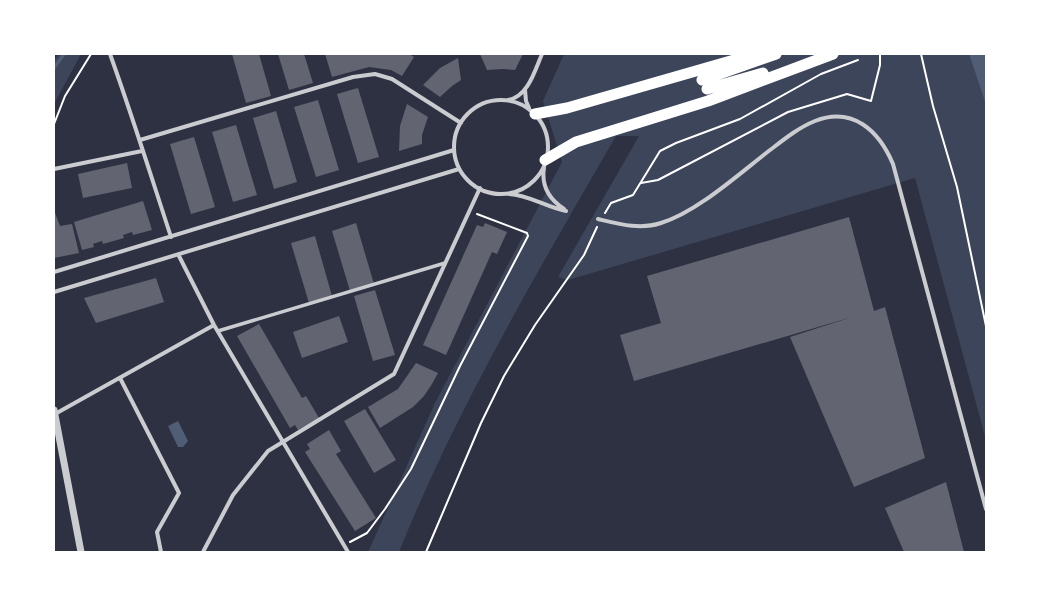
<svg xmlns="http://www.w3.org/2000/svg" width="1040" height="606" font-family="'Open Sans',sans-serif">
<rect width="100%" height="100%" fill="#2d3142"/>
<path fill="#3c4559" d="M 58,54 L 81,54 L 54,104 L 54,61 Z
M 564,54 L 969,54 L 986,105 L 986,440 L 915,178 L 568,280 L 558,277 L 639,136 L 616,136 C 538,271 457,408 399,552 L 368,552 L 435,403 L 562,162 L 543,101 Z"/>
<path fill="#4f5d75" d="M 969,54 L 986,54 L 986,105 Z
M 178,421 L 188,441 L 183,447 L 178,447 L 168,426 Z"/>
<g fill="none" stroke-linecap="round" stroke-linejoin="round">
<path stroke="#4f5d75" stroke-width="3.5" d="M 54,68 L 64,54"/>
</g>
<path fill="#626471" d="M 232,54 L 259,54 L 271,96 L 246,103 Z
M 278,54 L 304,54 L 313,83 L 289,90 Z
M 325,54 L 409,54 L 414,57 L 402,76 L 391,70 L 369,67 L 332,77 Z
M 480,54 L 523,54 L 515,70 L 503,69 L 487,70 Z
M 458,58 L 461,80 L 452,86 L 440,97 L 423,85 L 440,68 Z
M 358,88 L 379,157 L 358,163 L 337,94 Z
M 318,100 L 339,170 L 316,177 L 294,107 Z
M 407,104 L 428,117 L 422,135 L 422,144 L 399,151 L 400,126 Z
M 276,111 L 297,182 L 274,189 L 253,118 Z
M 236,125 L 257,195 L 233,202 L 212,132 Z
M 194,137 L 215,207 L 191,214 L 170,144 Z
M 127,163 L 132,188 L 83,198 L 78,174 Z
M 143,201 L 152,230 L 133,235 L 132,232 L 123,235 L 124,238 L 103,244 L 102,241 L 93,244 L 94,247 L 82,250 L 74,222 Z
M 54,210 L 60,226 L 72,224 L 79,253 L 54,258 Z
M 849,217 L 874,311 L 885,307 L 925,458 L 854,487 L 790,337 L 852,317 L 634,381 L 620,335 L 661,323 L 647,276 Z
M 356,223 L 374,284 L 350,291 L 332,231 Z
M 485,223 L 507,232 L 497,254 L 492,252 L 446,355 L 423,345 L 477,225 L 483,227 Z
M 315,236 L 332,296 L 309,303 L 291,243 Z
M 156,278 L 164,302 L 96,323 L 84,298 Z
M 375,290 L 395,355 L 373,361 L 354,296 Z
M 339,316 L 348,342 L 302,358 L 293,332 Z
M 259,324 L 302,398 L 306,396 L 319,418 L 298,430 L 295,425 L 290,428 L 237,336 Z
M 416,363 L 438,373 L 432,384 L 424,396 L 413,407 L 380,428 L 368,407 L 398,389 Z
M 365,409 L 396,460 L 374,473 L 344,421 Z
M 329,430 L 341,451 L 336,454 L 376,518 L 355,531 L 305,452 L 310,449 L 307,444 Z
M 946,482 L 964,552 L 904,552 L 885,508 Z"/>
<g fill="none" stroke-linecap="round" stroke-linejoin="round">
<path stroke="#fff" stroke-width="2" d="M 921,54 L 933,106 L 957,187 L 986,326
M 54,124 L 65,96 L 91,54
M 641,183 L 658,180 L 788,112 L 847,94 L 871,101 L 880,65 L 880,54
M 605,213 L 611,203 L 633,195 L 660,151 L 676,143 L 740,119 L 821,74 L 858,60
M 350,542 L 367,533 L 385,509 L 411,469 L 460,366 L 528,236 L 527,233 L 477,214
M 426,552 L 481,423 L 504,376 L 535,325 L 584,255 L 597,227"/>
<path stroke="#caccd0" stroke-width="3.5" d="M 218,331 L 445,263"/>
<path stroke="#caccd0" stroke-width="4" d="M 110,54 C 132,115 151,176 171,237
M 525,90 L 526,101 L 529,108
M 508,100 C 528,97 535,70 542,54
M454 147a47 47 0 1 1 94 0a47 47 0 1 1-94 0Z
M 140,140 L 353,77 L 375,74 L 392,79 L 461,123
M 544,168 C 541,186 549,199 564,209
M 54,169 L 142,151
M 509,194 C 529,195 546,207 566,211
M 598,219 C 619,224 640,230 661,223 C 698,212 742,171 774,147 C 787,137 800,127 815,121 C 853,106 879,131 893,164 L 986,509
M 179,256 L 214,325 L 348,552
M 54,272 L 454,150
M 54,292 L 459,169
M 120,378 L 179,493 L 157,532 L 161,552
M 55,414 L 214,325
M 203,552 L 233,495 L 268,451 L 394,374 L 480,188"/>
<path stroke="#caccd0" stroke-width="7" d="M 54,410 L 81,552"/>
<path stroke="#fff" stroke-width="11" d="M 702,80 L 776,54
M 707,89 L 763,73
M 535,114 L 567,108 L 755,54
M 545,160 L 576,142 L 708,101 L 833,54"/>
</g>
<rect width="1040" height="606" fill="none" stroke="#ffffff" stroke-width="110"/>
</svg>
